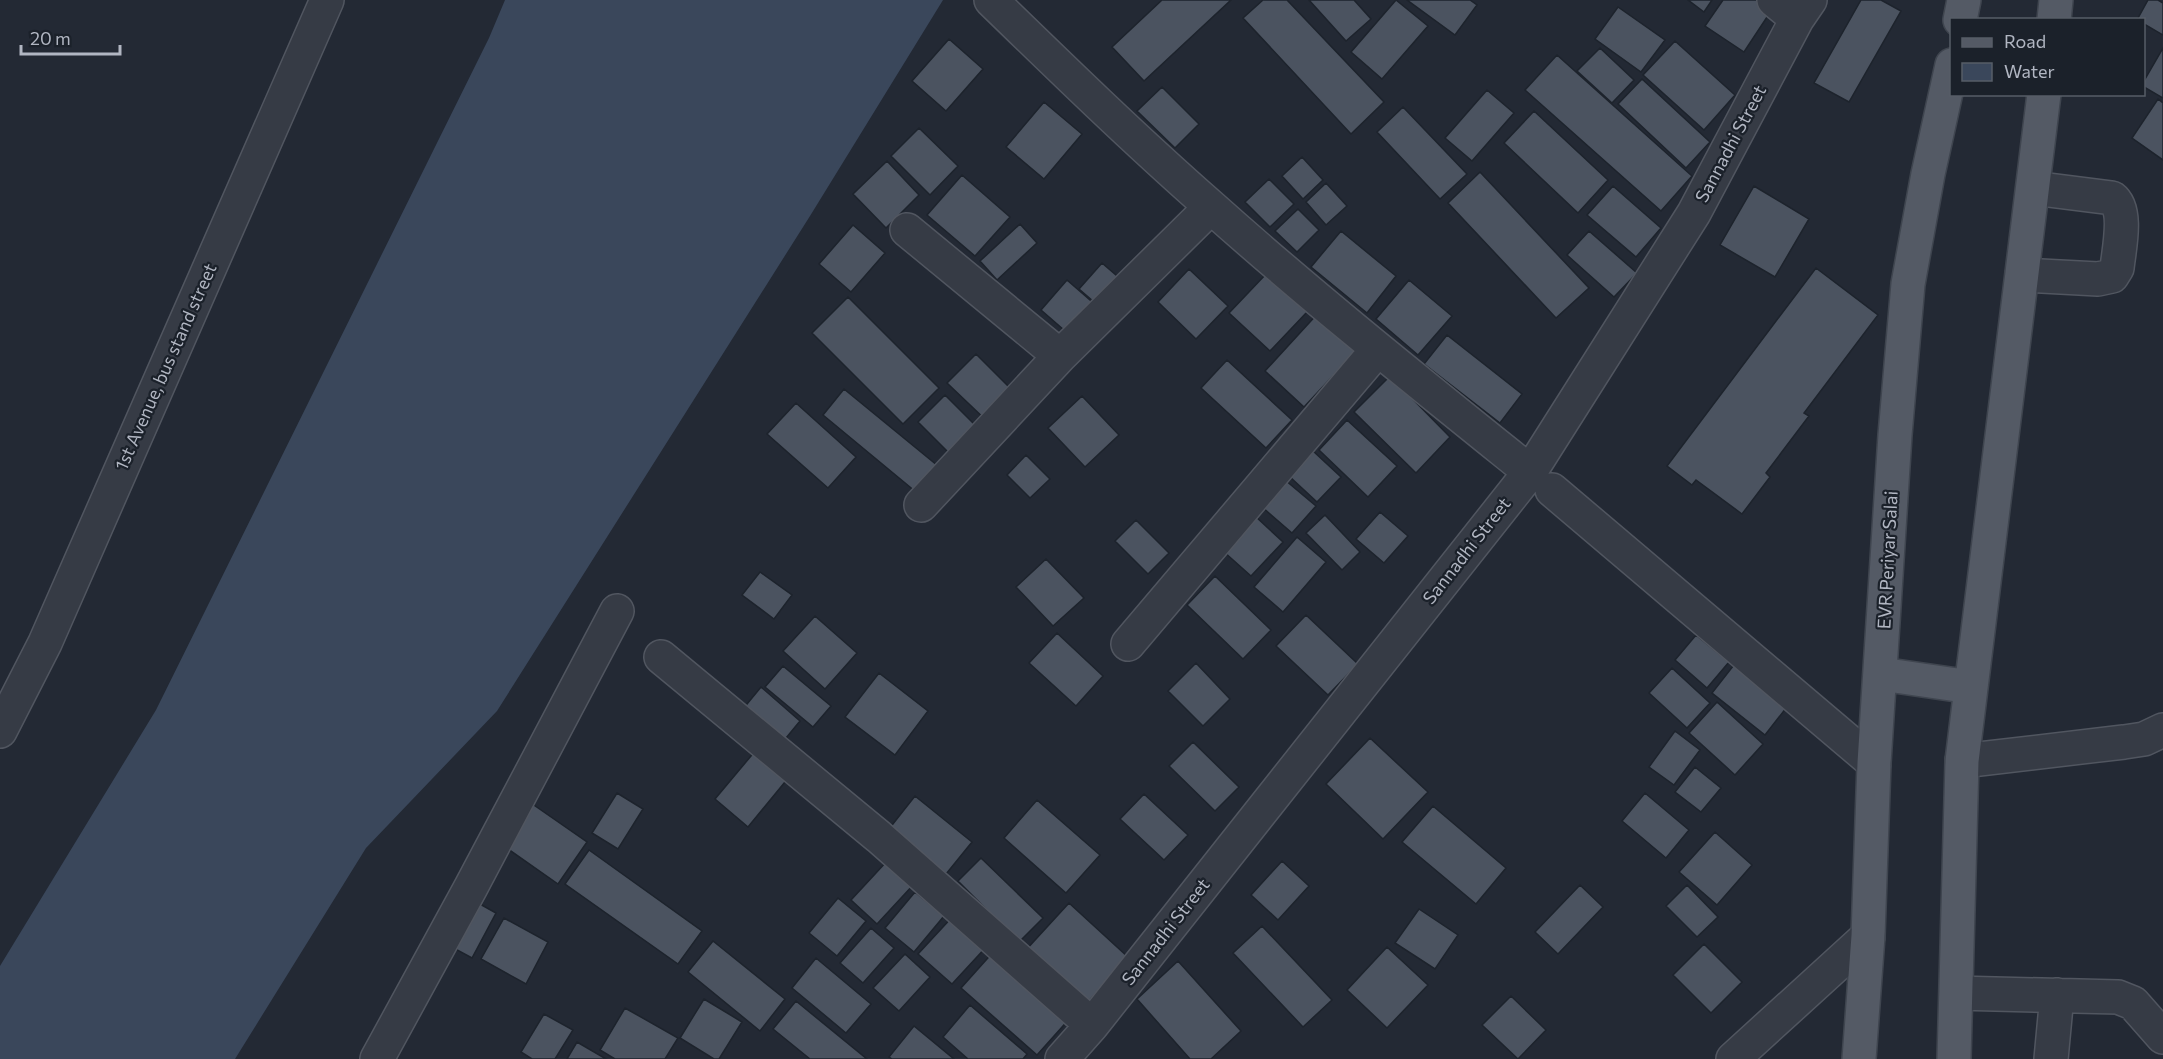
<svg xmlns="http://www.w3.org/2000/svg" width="2163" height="1059" font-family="Commissioner,sans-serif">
<rect width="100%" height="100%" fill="#232934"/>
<path fill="#3a475b" d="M 505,0 L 943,0 L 810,216 L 497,711 L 366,848 L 235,1059 L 0,1059 L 0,966 L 156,710 L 489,38 Z"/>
<path fill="#4b5360" stroke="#1d232c" stroke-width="1.5" d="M 1162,0 L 1231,0 L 1144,81 L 1112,47 Z
M 1263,0 L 1287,0 L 1384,102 L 1351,134 L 1243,18 Z
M 1309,0 L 1354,0 L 1371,19 L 1346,41 Z
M 1396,0 L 1428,26 L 1382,79 L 1351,52 Z
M 1407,0 L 1470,0 L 1477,5 L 1455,35 Z
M 1688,0 L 1712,0 L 1704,12 Z
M 1723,0 L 1761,0 L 1773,8 L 1744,52 L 1705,26 Z
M 1861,0 L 1881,0 L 1901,11 L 1849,102 L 1814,83 Z
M 2148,0 L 2158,0 L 2163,3 L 2163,35 L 2144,24 L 2144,20 L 2137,20 Z
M 1618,7 L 1665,40 L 1641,72 L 1595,39 Z
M 949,39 L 983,69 L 946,111 L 912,81 Z
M 1675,41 L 1735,95 L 1704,130 L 1643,75 Z
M 1600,48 L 1634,80 L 1612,103 L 1577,71 Z
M 2163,48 L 2163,98 L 2144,87 L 2144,81 Z
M 1557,55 L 1692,176 L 1661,211 L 1525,90 Z
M 1642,79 L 1710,142 L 1686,168 L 1618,104 Z
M 1162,87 L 1199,124 L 1175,148 L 1137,111 Z
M 1487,90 L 1514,113 L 1472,161 L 1445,138 Z
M 2158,99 L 2163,103 L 2163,160 L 2132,138 Z
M 1044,102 L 1082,134 L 1044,179 L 1006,147 Z
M 1403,107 L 1467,174 L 1440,199 L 1377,132 Z
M 1534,111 L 1608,180 L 1578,213 L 1504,143 Z
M 919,128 L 958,166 L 930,195 L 891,156 Z
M 1302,157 L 1323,180 L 1303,199 L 1282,176 Z
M 887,161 L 919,195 L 886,228 L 853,194 Z
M 1480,172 L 1589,288 L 1556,318 L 1448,203 Z
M 962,175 L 1010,217 L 975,256 L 927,215 Z
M 1269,179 L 1294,204 L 1270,227 L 1245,202 Z
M 1326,183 L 1347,206 L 1326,225 L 1306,202 Z
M 1613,186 L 1661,228 L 1636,257 L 1587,215 Z
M 1754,186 L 1809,219 L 1775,277 L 1720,245 Z
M 1298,209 L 1319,230 L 1297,252 L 1275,231 Z
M 1020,224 L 1037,243 L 997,280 L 980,261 Z
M 853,225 L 885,253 L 851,292 L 819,264 Z
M 1341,231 L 1396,276 L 1367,313 L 1311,267 Z
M 1589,231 L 1637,273 L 1614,297 L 1567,255 Z
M 1102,263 L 1124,282 L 1101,308 L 1079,289 Z
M 1816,268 L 1878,315 L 1804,413 L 1809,416 L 1766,473 L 1770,477 L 1742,514 L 1696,480 L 1692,485 L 1667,466 Z
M 1189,269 L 1228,306 L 1196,339 L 1158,302 Z
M 1267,273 L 1307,312 L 1270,351 L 1229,313 Z
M 1067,280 L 1098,307 L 1072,337 L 1041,310 Z
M 1409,280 L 1452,316 L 1418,355 L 1376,319 Z
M 848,297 L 939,388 L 903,424 L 812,333 Z
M 1320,311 L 1360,347 L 1304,407 L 1265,371 Z
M 1447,335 L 1522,394 L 1500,423 L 1424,364 Z
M 976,354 L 1017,395 L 989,423 L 947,383 Z
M 1227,360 L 1292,420 L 1266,448 L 1201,388 Z
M 1390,376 L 1450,437 L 1416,473 L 1354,412 Z
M 844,389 L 938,466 L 916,492 L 823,415 Z
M 945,395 L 984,434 L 957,461 L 918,422 Z
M 1082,396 L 1119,435 L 1085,467 L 1048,428 Z
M 796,403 L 856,457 L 828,488 L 767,434 Z
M 1347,420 L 1397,466 L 1368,497 L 1319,450 Z
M 1313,451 L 1341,477 L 1317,502 L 1289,476 Z
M 1026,455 L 1050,479 L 1030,498 L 1007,475 Z
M 1285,480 L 1316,506 L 1292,533 L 1262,507 Z
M 1380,512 L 1408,536 L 1384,563 L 1356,539 Z
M 1325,515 L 1360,552 L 1342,570 L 1306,533 Z
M 1255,516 L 1283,542 L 1251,576 L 1223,551 Z
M 1136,520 L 1169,553 L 1148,574 L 1115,541 Z
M 1297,537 L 1326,562 L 1283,612 L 1254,587 Z
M 1046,559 L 1084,598 L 1053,626 L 1016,587 Z
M 760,572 L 792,595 L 774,619 L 742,595 Z
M 1215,576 L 1271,630 L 1243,659 L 1187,605 Z
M 1306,615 L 1358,664 L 1328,695 L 1276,646 Z
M 815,616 L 857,653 L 825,689 L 783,651 Z
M 1057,633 L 1103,676 L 1076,706 L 1029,663 Z
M 1696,635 L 1729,662 L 1707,688 L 1675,660 Z
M 1737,661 L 1790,703 L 1765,735 L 1712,693 Z
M 1196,663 L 1230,699 L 1203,726 L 1168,691 Z
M 783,666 L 831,706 L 813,727 L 765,687 Z
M 1672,668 L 1710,703 L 1687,728 L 1649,693 Z
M 879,673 L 928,711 L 895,755 L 845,717 Z
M 761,687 L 800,721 L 777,749 L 738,715 Z
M 1717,702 L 1763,744 L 1735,775 L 1689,733 Z
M 1675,731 L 1700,750 L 1674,785 L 1649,767 Z
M 1370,738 L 1428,792 L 1383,839 L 1326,784 Z
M 1193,742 L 1239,787 L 1215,811 L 1169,766 Z
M 761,744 L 794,771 L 748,827 L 715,799 Z
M 1695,767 L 1721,788 L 1701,812 L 1675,792 Z
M 617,793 L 643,809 L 618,849 L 592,833 Z
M 1645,793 L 1689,830 L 1666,858 L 1622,821 Z
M 1144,794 L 1188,835 L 1164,860 L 1120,819 Z
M 915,796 L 972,842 L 942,879 L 885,834 Z
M 1037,800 L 1100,855 L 1066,893 L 1004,838 Z
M 528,801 L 587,842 L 558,884 L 498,842 Z
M 1433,806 L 1506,868 L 1476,904 L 1402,842 Z
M 1715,832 L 1752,865 L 1717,905 L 1679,872 Z
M 589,850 L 702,931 L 678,964 L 565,884 Z
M 981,858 L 1043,918 L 1019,942 L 958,881 Z
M 888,860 L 914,884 L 877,924 L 851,900 Z
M 1282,861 L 1309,886 L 1278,920 L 1251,895 Z
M 1580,885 L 1603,907 L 1558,954 L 1535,932 Z
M 1687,885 L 1718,917 L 1697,937 L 1666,906 Z
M 915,892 L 944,916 L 914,952 L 885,928 Z
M 838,898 L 866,921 L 837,956 L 809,933 Z
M 471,899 L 496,913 L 472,958 L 446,944 Z
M 1069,903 L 1129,958 L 1085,1005 L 1025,951 Z
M 1419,909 L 1458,935 L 1435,969 L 1395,943 Z
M 955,914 L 988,945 L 952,984 L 918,954 Z
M 504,918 L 548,942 L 526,984 L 481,959 Z
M 1262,926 L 1332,1000 L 1303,1027 L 1233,953 Z
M 871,928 L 894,948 L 863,983 L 840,963 Z
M 713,941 L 785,999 L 760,1031 L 688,972 Z
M 1704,944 L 1742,982 L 1711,1013 L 1673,975 Z
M 1387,947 L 1428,985 L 1387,1028 L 1347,990 Z
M 995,950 L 1071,1017 L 1037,1055 L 961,988 Z
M 905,954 L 930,977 L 899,1011 L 873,988 Z
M 816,958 L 871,1004 L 846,1033 L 792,988 Z
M 1178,961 L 1241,1031 L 1211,1059 L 1190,1059 L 1137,999 Z
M 1511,996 L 1546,1030 L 1518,1059 L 1482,1025 Z
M 704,999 L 742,1022 L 719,1059 L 714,1059 L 680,1038 Z
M 796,1001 L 867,1059 L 810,1059 L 773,1029 Z
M 970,1005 L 1027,1054 L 1023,1059 L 968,1059 L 943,1037 Z
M 625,1008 L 678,1038 L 665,1059 L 615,1059 L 600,1050 Z
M 544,1014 L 573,1030 L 555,1059 L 532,1059 L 521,1052 Z
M 914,1026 L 954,1059 L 892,1059 L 889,1057 Z
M 577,1042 L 606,1059 L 567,1059 Z"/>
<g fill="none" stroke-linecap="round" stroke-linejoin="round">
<g stroke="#515660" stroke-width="36">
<path id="minor" d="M 991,0 C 1063,70 1134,139 1209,205 C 1313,298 1422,385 1530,472
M 1774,0 L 1797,19
M 907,230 L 1060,356
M 2022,275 L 2098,279 L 2112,276 L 2117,268 C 2119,249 2128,210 2112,198 L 2033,188
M 1552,490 L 1874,763
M 921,505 L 1060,356 L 1211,207
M 1128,644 L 1378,349
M 661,657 L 879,837 L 1092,1025
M 0,731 L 45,643 L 327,0
M 1962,761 L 2124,742 L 2144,739 L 2163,730
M 1956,993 L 2118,997 L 2133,1003 L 2163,1037
M 377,1059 L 471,887 L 617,611
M 1062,1059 L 1092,1025 L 1530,472 L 1694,213 L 1797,19 L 1810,0
M 1733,1059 L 1868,936
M 2051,1059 L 2057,995"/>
</g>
<g stroke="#3f454f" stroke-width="36">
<path id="major" d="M 1960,20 L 1964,0
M 2054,20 L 2056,0
M 1881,674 L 1971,687
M 1859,1059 L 1868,936 L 1874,763 L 1895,435 L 1908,284 L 1928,174 L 1952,65
M 1954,1059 L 1962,761 L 2044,94"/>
</g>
<use href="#minor" stroke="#363b45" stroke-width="33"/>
<use href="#major" stroke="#545a65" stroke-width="33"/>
</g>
<g text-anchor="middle" stroke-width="4.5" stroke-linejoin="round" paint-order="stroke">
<g font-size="18" fill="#b1b6c2" stroke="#1b212a">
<text transform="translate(1731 144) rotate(-62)" y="6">Sannadhi Street</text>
<text transform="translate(166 367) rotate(-66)" y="6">1st Avenue, bus stand street</text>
<text transform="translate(1467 551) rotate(-52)" y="6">Sannadhi Street</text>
<text transform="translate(1888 560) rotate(-87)" y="6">EVR Periyar Salai</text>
<text transform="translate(1166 932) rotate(-52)" y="6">Sannadhi Street</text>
</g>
</g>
<rect x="1950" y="18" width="195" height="78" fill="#1b212a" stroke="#575d67" stroke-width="1.5"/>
<rect x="1962" y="38" width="30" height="9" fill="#545a65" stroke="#575d67" stroke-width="1.5"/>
<text x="2004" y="48" font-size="18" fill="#b1b6c2">Road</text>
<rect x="1962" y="63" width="30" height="18" fill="#3a475b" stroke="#575d67" stroke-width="1.5"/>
<text x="2004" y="78" font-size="18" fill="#b1b6c2">Water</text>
<path d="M21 45v9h99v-9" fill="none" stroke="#b1b6c2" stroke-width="3"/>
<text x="30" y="45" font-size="18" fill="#b1b6c2" stroke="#1b212a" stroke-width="4.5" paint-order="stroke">20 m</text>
</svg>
